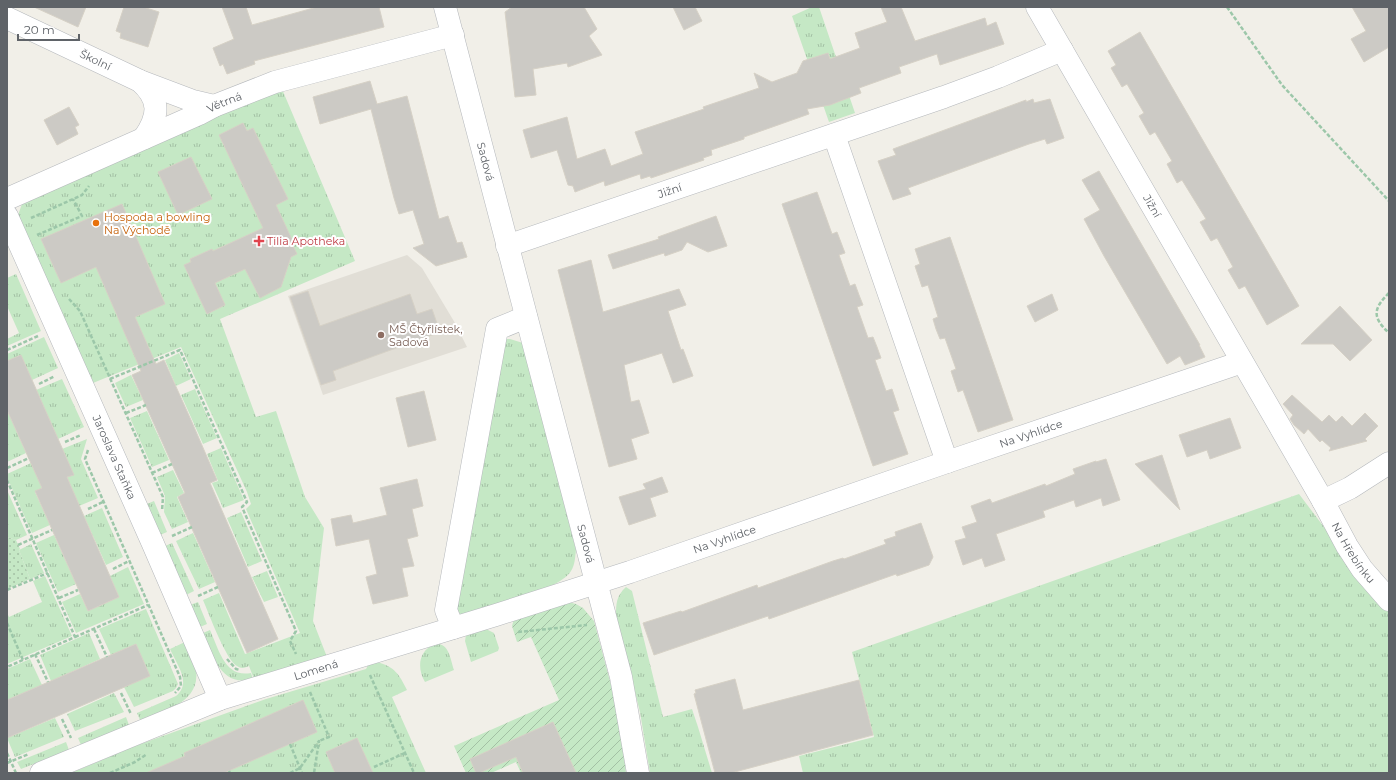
<svg xmlns="http://www.w3.org/2000/svg" width="1396" height="780" font-family="Montserrat,sans-serif">
<defs>
<pattern id="grass-tufts" width="24" height="20" patternUnits="userSpaceOnUse"><rect width="24" height="20" fill="#c5e8c5"/><path d="M3 7l-1-3M5 7V3M7 7l1-3M15 17l-1-3M17 17v-4M19 17l1-3" fill="none" stroke="#a3c0a4"/></pattern>
<pattern id="park-dots" width="8" height="8" patternUnits="userSpaceOnUse"><rect width="8" height="8" fill="#c5e8c5"/><path d="M2 2h.1M6 6h.1" fill="none" stroke="#a3c0a4" stroke-width="1.8" stroke-linecap="round"/></pattern>
<pattern id="garden-furrows" width="10" height="10" patternUnits="userSpaceOnUse"><rect width="10" height="10" fill="#c5e8c5"/><path d="M-1 1l2-2M0 10L10 0M9 11l2-2" fill="none" stroke="#a3c0a4"/></pattern>
</defs>
<rect width="100%" height="100%" fill="#f1efe8"/>
<path fill="#e1ded6" d="M 407,255 L 422,268 L 455,323 L 467,347 L 323,395 L 288,296 Z"/>
<path fill="url(#grass-tufts)" d="M 812,7 L 819,7 L 855,113 L 829,122 L 792,16 Z
M 279,82 L 355,261 L 220,319 L 256,417 L 276,411 L 305,497 L 324,528 L 313,621 L 327,657 L 254,679 L 249,666 C 245,668 241,669 237,666 C 226,660 209,614 203,600 L 219,593 L 245,654 L 300,633 L 246,509 L 251,504 L 247,492 L 181,347 L 93,383 L 17,218 L 23,201 Z
M 16,274 L 41,331 L 7,346 L 7,339 L 19,333 L 7,306 L 7,278 Z
M 44,337 L 58,368 L 32,380 L 7,361 L 7,354 Z
M 504,339 L 510,339 L 523,343 L 576,550 C 575,558 575,565 571,571 C 560,590 487,609 464,617 L 457,611 L 455,608 Z
M 179,353 L 191,379 L 176,386 L 165,360 Z
M 131,375 L 143,400 L 126,407 L 115,383 Z
M 62,379 L 84,427 L 58,439 L 36,390 Z
M 195,389 L 217,438 L 203,444 L 181,395 Z
M 7,410 L 26,453 L 7,462 Z
M 147,411 L 169,460 L 152,467 L 130,418 Z
M 87,439 L 81,459 L 98,498 L 79,506 L 67,477 L 73,475 L 62,449 Z
M 221,448 L 244,500 L 223,508 L 212,483 L 218,481 L 207,454 Z
M 31,463 L 42,488 L 35,492 L 50,525 L 32,533 L 7,477 L 7,474 Z
M 173,470 L 184,493 L 177,497 L 188,522 L 172,529 L 164,512 L 165,496 L 157,477 Z
M 7,490 L 27,535 L 16,540 L 7,537 Z
M 1299,494 L 1389,613 L 1389,773 L 803,773 L 799,756 L 874,737 L 852,652 Z
M 154,501 L 167,532 L 160,535 L 147,504 Z
M 102,508 L 123,557 L 106,565 L 84,516 Z
M 241,512 L 262,561 L 248,567 L 227,518 Z
M 193,533 L 215,582 L 199,589 L 176,541 Z
M 54,535 L 76,584 L 58,592 L 36,543 Z
M 172,543 L 194,591 L 186,595 L 165,546 Z
M 31,544 L 44,573 L 30,579 L 19,550 Z
M 128,567 L 144,604 L 76,633 L 62,602 L 80,594 L 88,611 L 119,597 L 110,576 Z
M 267,571 L 278,597 L 264,602 L 252,577 Z
M 45,576 L 72,636 L 7,664 L 7,613 L 9,617 L 42,602 L 33,581 Z
M 626,587 L 632,591 L 663,717 L 692,709 L 698,727 L 712,773 L 650,773 L 640,712 L 616,617 C 616,604 616,596 626,587 Z
M 198,602 L 207,624 L 200,627 L 190,605 Z
M 146,609 L 178,684 L 176,688 L 173,691 L 134,707 L 124,687 L 149,675 L 136,644 L 111,655 L 99,629 Z
M 486,629 L 494,633 L 499,648 L 498,651 L 471,662 L 465,641 L 466,635 Z
M 210,630 C 219,650 225,678 251,673 L 253,679 C 221,688 213,656 203,633 Z
M 89,633 L 100,659 L 51,681 L 40,655 Z
M 185,642 C 188,651 194,661 196,671 C 197,674 196,678 196,681 C 191,706 160,712 140,720 L 137,713 L 176,696 C 192,683 177,665 170,649 Z
M 434,644 C 449,642 450,658 454,670 L 425,682 C 417,668 418,652 434,644 Z
M 30,659 L 42,685 L 7,700 L 7,669 Z
M 377,662 C 395,667 399,674 407,690 L 392,697 L 426,773 L 71,773 L 135,746 L 266,699 L 366,669 L 369,664 Z
M 114,693 L 124,712 L 75,731 L 67,714 Z
M 126,717 L 129,725 L 81,745 L 78,738 Z
M 55,718 L 64,737 L 15,757 L 7,738 Z
M 66,742 L 69,750 L 21,769 L 17,762 Z"/>
<path fill="url(#park-dots)" d="M 7,537 L 16,540 L 20,549 L 19,550 L 30,579 L 7,589 Z"/>
<path fill="url(#garden-furrows)" d="M 568,602 L 576,604 L 583,608 L 594,621 L 619,715 L 626,773 L 521,773 L 516,762 L 491,773 L 466,773 L 454,746 L 559,700 L 531,637 L 517,642 L 512,626 L 514,619 Z"/>
<path fill="#cccac5" stroke="#d6d1c6" d="M 34,7 L 86,7 L 78,27 Z
M 124,7 L 143,7 L 159,12 L 148,47 L 120,38 L 121,33 L 116,31 Z
M 222,7 L 246,7 L 252,25 L 317,7 L 379,7 L 384,27 L 254,61 L 255,64 L 227,74 L 223,64 L 220,66 L 213,48 L 234,39 Z
M 512,7 L 584,7 L 597,29 L 589,36 L 602,55 L 568,67 L 567,63 L 533,69 L 536,95 L 515,97 L 505,12 Z
M 673,7 L 695,7 L 702,21 L 684,30 Z
M 881,7 L 901,7 L 915,41 L 985,18 L 987,26 L 996,22 L 1004,44 L 940,65 L 937,54 L 899,67 L 901,73 L 859,88 L 861,93 L 830,105 L 807,109 L 809,114 L 744,137 L 744,139 L 711,150 L 712,155 L 703,158 L 704,160 L 651,178 L 650,176 L 641,179 L 640,174 L 605,186 L 604,181 L 575,192 L 573,186 L 568,185 L 557,150 L 531,158 L 523,130 L 567,117 L 577,159 L 605,149 L 611,166 L 643,154 L 635,132 L 704,109 L 703,107 L 759,88 L 754,73 L 772,82 L 797,73 L 803,61 L 828,53 L 830,59 L 860,48 L 855,33 L 887,22 Z
M 1352,7 L 1389,7 L 1389,47 L 1364,62 L 1351,39 L 1366,31 Z
M 1140,32 L 1299,306 L 1267,325 L 1245,286 L 1239,289 L 1228,270 L 1233,267 L 1217,238 L 1211,241 L 1200,222 L 1206,219 L 1182,180 L 1177,183 L 1167,164 L 1172,161 L 1155,132 L 1150,135 L 1139,116 L 1144,113 L 1127,84 L 1122,87 L 1111,68 L 1116,65 L 1108,51 Z
M 370,81 L 377,104 L 407,96 L 439,219 L 448,216 L 457,243 L 462,242 L 467,257 L 436,266 L 413,248 L 424,244 L 413,210 L 399,214 L 394,198 L 371,109 L 320,124 L 313,97 Z
M 1033,99 L 1034,103 L 1050,99 L 1064,138 L 1047,144 L 1045,139 L 1029,144 L 908,188 L 911,194 L 893,200 L 878,161 L 896,155 L 893,149 L 1026,100 L 1026,102 Z
M 69,107 L 79,125 L 75,127 L 78,134 L 57,145 L 44,120 Z
M 243,123 L 247,131 L 253,128 L 288,199 L 276,205 L 294,244 L 292,244 L 297,254 L 291,257 L 281,287 L 260,298 L 245,269 L 215,283 L 225,305 L 207,314 L 184,265 L 191,262 L 190,259 L 212,249 L 213,251 L 263,228 L 219,135 Z
M 191,157 L 212,199 L 178,215 L 158,172 Z
M 1099,171 L 1200,345 L 1199,345 L 1205,357 L 1185,365 L 1180,356 L 1167,364 L 1104,256 L 1084,219 L 1100,210 L 1082,180 Z
M 817,192 L 832,234 L 837,232 L 845,253 L 839,255 L 850,286 L 855,284 L 859,295 L 863,305 L 857,307 L 868,338 L 873,337 L 877,347 L 881,358 L 875,360 L 886,391 L 892,389 L 899,410 L 893,412 L 908,454 L 873,466 L 782,204 Z
M 122,204 L 165,304 L 135,317 L 156,364 L 164,360 L 191,420 L 217,480 L 210,483 L 278,639 L 247,653 L 178,497 L 185,493 L 132,375 L 141,371 L 96,267 L 61,283 L 41,239 Z
M 716,216 L 727,246 L 708,252 L 687,242 L 682,250 L 665,256 L 664,253 L 613,269 L 608,255 L 659,239 L 658,237 Z
M 950,237 L 1013,420 L 978,432 L 963,390 L 958,392 L 951,371 L 956,369 L 945,338 L 940,339 L 936,329 L 933,319 L 938,317 L 928,285 L 922,287 L 915,266 L 920,264 L 915,249 Z
M 591,260 L 603,312 L 679,289 L 686,305 L 668,311 L 681,350 L 683,349 L 693,376 L 673,383 L 662,353 L 624,365 L 631,402 L 639,400 L 649,433 L 631,439 L 637,459 L 609,467 L 558,270 Z
M 308,291 L 320,326 L 410,294 L 417,314 L 432,309 L 440,332 L 333,371 L 336,380 L 321,385 L 290,297 Z
M 1052,294 L 1058,310 L 1035,322 L 1027,306 Z
M 1340,306 L 1372,340 L 1350,361 L 1333,344 L 1301,344 Z
M 21,355 L 74,475 L 67,477 L 119,597 L 88,611 L 35,491 L 42,488 L 7,410 L 7,361 Z
M 424,391 L 436,440 L 408,447 L 396,398 Z
M 1292,395 L 1322,422 L 1329,415 L 1336,422 L 1342,416 L 1352,426 L 1365,413 L 1378,426 L 1365,439 L 1367,441 L 1329,451 L 1331,448 L 1322,440 L 1320,442 L 1308,429 L 1304,434 L 1294,425 L 1290,419 L 1293,415 L 1283,404 Z
M 1230,418 L 1241,448 L 1210,459 L 1207,450 L 1187,457 L 1179,435 Z
M 1162,455 L 1180,510 L 1135,464 Z
M 1106,459 L 1120,500 L 1103,506 L 1101,498 L 1076,507 L 1074,500 L 1043,511 L 1045,517 L 996,534 L 1005,560 L 985,567 L 982,558 L 963,565 L 955,541 L 966,538 L 962,527 L 977,522 L 971,506 L 990,499 L 992,503 L 1045,484 L 1046,486 L 1075,474 L 1073,469 L 1096,461 L 1096,462 Z
M 662,477 L 668,492 L 650,498 L 656,516 L 629,525 L 619,497 L 646,489 L 643,484 Z
M 417,479 L 423,506 L 412,509 L 418,536 L 407,539 L 414,566 L 402,568 L 408,596 L 373,604 L 366,577 L 377,574 L 369,539 L 336,546 L 331,519 L 351,515 L 353,523 L 387,515 L 380,488 Z
M 921,523 L 933,557 L 929,565 L 897,576 L 896,574 L 769,619 L 768,616 L 654,655 L 643,623 L 681,611 L 682,612 L 757,585 L 758,588 L 833,561 L 843,558 L 844,559 L 886,544 L 884,540 L 896,536 L 895,532 Z
M 136,644 L 150,676 L 7,738 L 7,700 Z
M 735,679 L 743,710 L 859,680 L 873,735 L 731,773 L 715,773 L 694,694 L 696,693 L 695,690 Z
M 303,700 L 317,732 L 224,773 L 146,773 L 185,756 L 184,753 Z
M 553,722 L 576,773 L 523,773 L 516,757 L 479,773 L 476,773 L 470,759 Z
M 357,738 L 373,773 L 335,773 L 326,752 Z"/>
<g fill="none" stroke-linecap="round" stroke-linejoin="round">
<g stroke="#b5b8bc" stroke-width="23">
<g id="minor">
<path id="s1" d="M 445,7 L 621,677 L 638,773"/>
<path id="s2" d="M 1037,7 L 1323,501 L 1350,488 L 1389,463"/>
<path id="s3" d="M 7,18 L 140,81 L 193,101 L 214,106"/>
<path d="M 140,81 C 161,100 159,116 144,138"/>
<path d="M 834,135 L 947,462"/>
<path id="s4" d="M 7,199 L 199,114 L 214,106 L 275,82 L 453,35"/>
<path id="s5" d="M 7,216 L 153,544 L 220,699"/>
<path id="s6" d="M 507,246 L 944,97 L 998,77 L 1062,50"/>
<path id="s7" d="M 1323,501 L 1347,546 L 1362,569 L 1389,600"/>
<path d="M 453,628 L 446,610 L 497,329 L 526,317"/>
<path id="s8" d="M 41,773 L 220,699 L 496,615 L 630,572 L 947,462 L 1242,362"/>
</g>
</g>
<path stroke="#9cc7a9" stroke-width="2.5" stroke-dasharray="4 2" stroke-linecap="butt" d="M 1227,7 L 1282,85 L 1389,201
M 31,218 L 82,195 L 89,186
M 37,235 L 82,216 L 73,199
M 1389,293 C 1373,309 1372,317 1389,333
M 69,299 L 80,311 L 163,497 L 162,511
M 7,350 L 38,336
M 110,379 L 180,350 L 247,502 L 242,507 L 296,631 L 290,641 L 296,654
M 39,384 L 55,376
M 126,413 L 146,405
M 65,442 L 81,435
M 88,450 L 85,459 L 180,677 L 181,686 L 175,693
M 7,468 L 29,458
M 152,473 L 172,464
M 7,480 L 75,637 L 7,667
M 88,509 L 103,502
M 172,536 L 192,527
M 18,545 L 52,530
M 113,569 L 129,561
M 7,590 L 48,573
M 198,596 L 218,587
M 59,598 L 78,590
M 7,623 L 23,660
M 94,629 L 107,657
M 518,632 L 587,625
M 75,637 L 148,605
M 35,654 L 48,682
M 227,659 L 236,669 L 240,670
M 370,675 L 414,773
M 310,692 L 329,737 L 319,741
M 121,693 L 131,714
M 62,719 L 71,738
M 290,744 L 302,773
M 7,753 L 16,773
M 7,763 L 29,754
M 374,767 L 405,753
M 229,771 L 230,773
M 110,773 L 135,762 L 147,754
M 290,773 L 300,768 L 319,741 L 314,773"/>
<use href="#minor" stroke="#fff" stroke-width="22"/>
</g>
<circle fill="#e8710a" stroke="#fff" stroke-width="1.5" cx="96" cy="223" r="4"/>
<path fill="#e0444e" stroke="#fff" stroke-width="1.5" d="M257 235h4v4h4v4h-4v4h-4v-4h-4v-4h4z"/>
<circle fill="#8d6e63" stroke="#fff" stroke-width="1.5" cx="381" cy="335" r="4"/>
<g text-anchor="middle" stroke-width="4" stroke-linejoin="round" paint-order="stroke">
<g font-size="11" fill="#5f6368" stroke="#fff">
<text dy="4" stroke="none"><textPath href="#s3" startOffset="98">Školní</textPath></text>
<text dy="4" stroke="none"><textPath href="#s4" startOffset="238">Větrná</textPath></text>
<text dy="4" stroke="none"><textPath href="#s1" startOffset="160">Sadová</textPath></text>
<text dy="4" stroke="none"><textPath href="#s6" startOffset="172">Jižní</textPath></text>
<text dy="4" stroke="none"><textPath href="#s2" startOffset="230">Jižní</textPath></text>
<text dy="4" stroke="none"><textPath href="#s8" startOffset="1047">Na Vyhlídce</textPath></text>
<text dy="4" stroke="none"><textPath href="#s5" startOffset="264">Jaroslava Staňka</textPath></text>
<text dy="4" stroke="none"><textPath href="#s8" startOffset="723">Na Vyhlídce</textPath></text>
<text dy="4" stroke="none"><textPath href="#s1" startOffset="555">Sadová</textPath></text>
<text dy="4" stroke="none"><textPath href="#s7" startOffset="60">Na Hřebínku</textPath></text>
<text dy="4" stroke="none"><textPath href="#s8" startOffset="294">Lomená</textPath></text>
</g>
<g font-size="11" fill="#c56008" stroke="#fff" text-anchor="start">
<text x="104" y="221">Hospoda a bowling<tspan x="104" dy="13">Na Východě</tspan></text>
</g>
<g font-size="11" fill="#be3a42" stroke="#fff" text-anchor="start">
<text x="267" y="245">Tilia Apotheka</text>
</g>
<g font-size="11" fill="#785e54" stroke="#fff" text-anchor="start">
<text x="389" y="333">MŠ Čtyřlístek,<tspan x="389" dy="13">Sadová</tspan></text>
</g>
</g>
<rect width="1396" height="780" fill="none" stroke="#5f6368" stroke-width="16"/>
<path d="M18 34v6h61v-6" fill="none" stroke="#5f6368" stroke-width="2"/>
<text x="24" y="34" font-size="12" fill="#5f6368" stroke="#ffffff" stroke-width="3" paint-order="stroke">20 m</text>
</svg>
